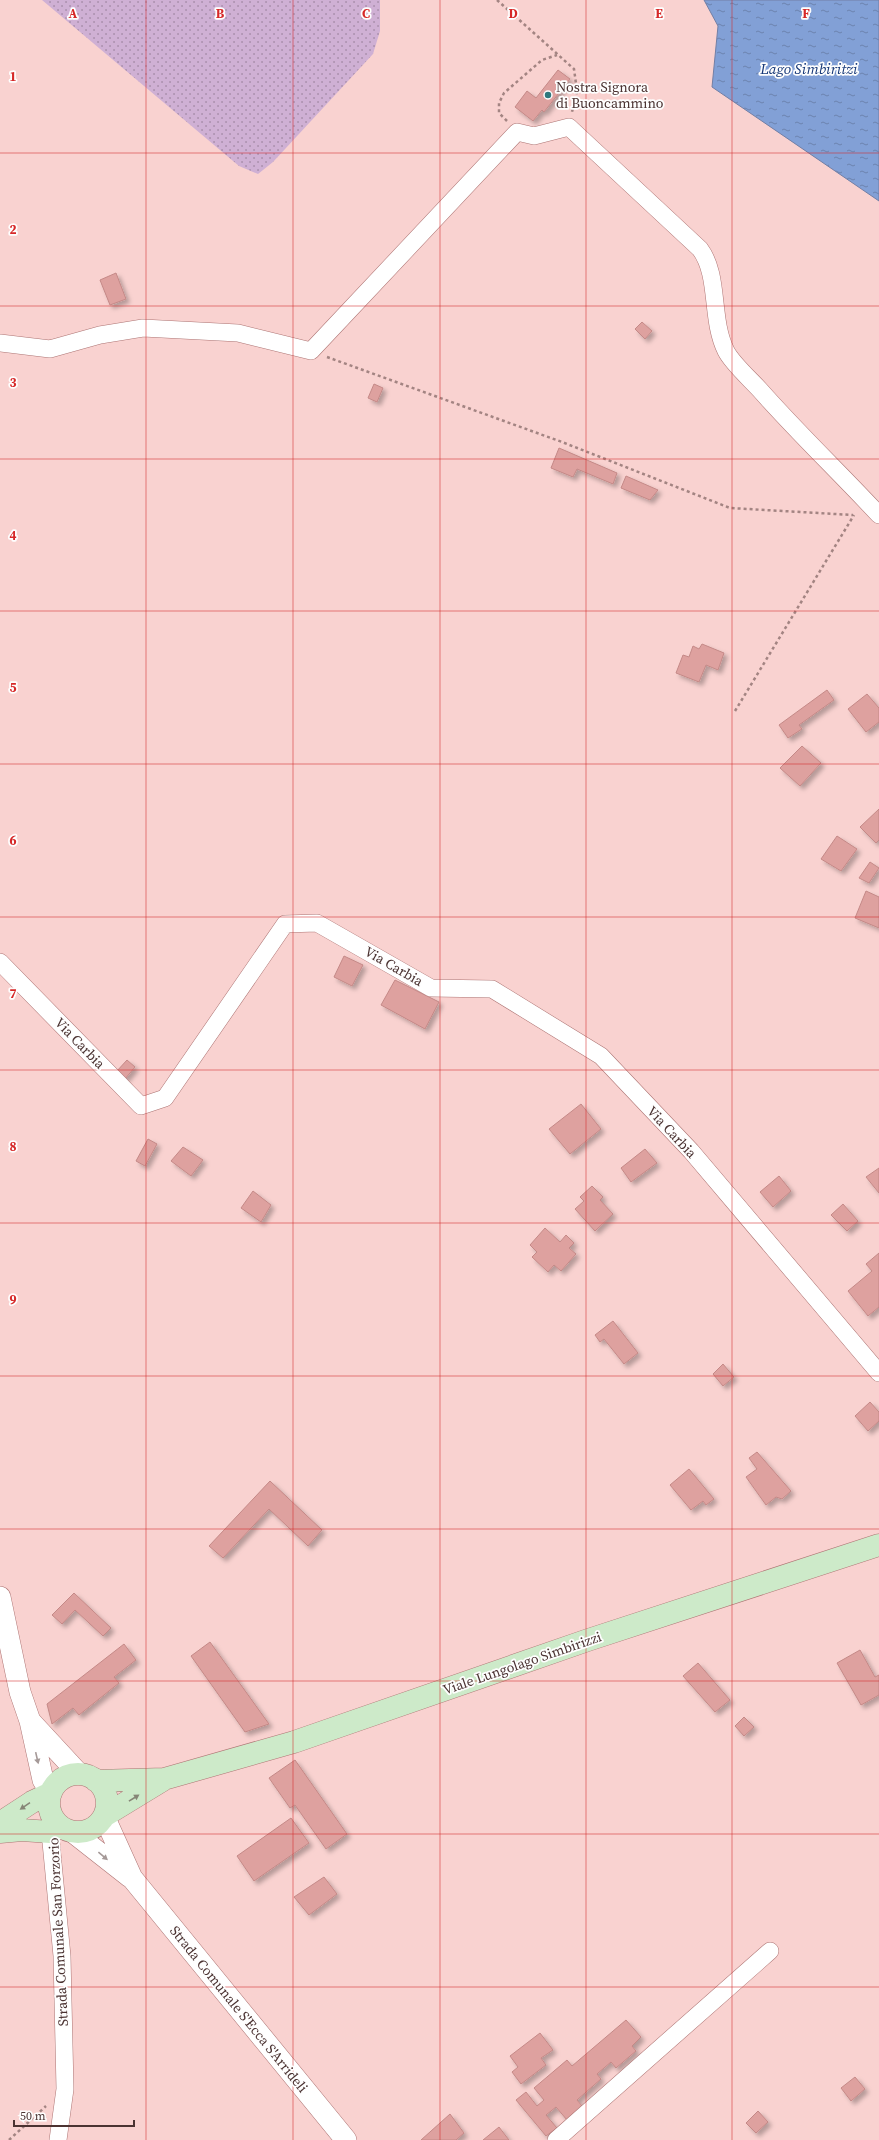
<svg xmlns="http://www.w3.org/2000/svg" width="879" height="2140" font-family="'Source Serif 4',serif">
<defs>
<pattern id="grass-dots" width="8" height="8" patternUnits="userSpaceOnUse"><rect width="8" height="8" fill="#cfb0d4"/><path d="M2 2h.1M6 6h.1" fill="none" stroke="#aa90ad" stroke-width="1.8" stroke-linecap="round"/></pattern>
<pattern id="water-ripples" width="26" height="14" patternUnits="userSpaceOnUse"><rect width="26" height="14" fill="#82a0d6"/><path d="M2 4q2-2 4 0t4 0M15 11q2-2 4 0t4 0" fill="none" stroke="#6c83ae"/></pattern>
<filter id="shadow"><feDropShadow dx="3.5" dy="3.5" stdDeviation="2" flood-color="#0004"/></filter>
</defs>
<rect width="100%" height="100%" fill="#f9d2d0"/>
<path fill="url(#grass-dots)" d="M 42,0 L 380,0 L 380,31 L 373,54 L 273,162 L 258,174 L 239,166 Z"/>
<path fill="url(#water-ripples)" stroke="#727fa5" d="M 704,0 L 879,0 L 879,201 L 712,87 L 718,26 Z"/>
<path fill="#dea19f" stroke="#c48987" filter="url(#shadow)" d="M 558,70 L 570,79 L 544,112 L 542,110 L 533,121 L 515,107 L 527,91 L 536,98 Z
M 116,273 L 126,299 L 110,305 L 100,280 Z
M 642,322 L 652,331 L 645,339 L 635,329 Z
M 374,384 L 383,388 L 377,402 L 368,398 Z
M 559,448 L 617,473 L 613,484 L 577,469 L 573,477 L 551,468 Z
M 626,476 L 658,490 L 650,500 L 621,488 Z
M 702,644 L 724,653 L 718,670 L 706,665 L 699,682 L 676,673 L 683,655 L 689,657 L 693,646 L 699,649 Z
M 827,690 L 834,700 L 799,725 L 802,729 L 788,738 L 779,725 Z
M 867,694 L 879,708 L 879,722 L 866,732 L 848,709 Z
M 802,746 L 821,763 L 800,786 L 780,768 Z
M 879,809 L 879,840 L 876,843 L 860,827 Z
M 837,836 L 857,849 L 841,871 L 821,859 Z
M 870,862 L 879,868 L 869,883 L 859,878 Z
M 866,891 L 879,897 L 879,928 L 855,918 Z
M 344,956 L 363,965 L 352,986 L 334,977 Z
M 395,980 L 439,1002 L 425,1029 L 381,1005 Z
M 127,1060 L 135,1067 L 125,1079 L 116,1072 Z
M 581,1104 L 601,1129 L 570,1154 L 549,1129 Z
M 148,1139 L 157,1144 L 145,1166 L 136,1161 Z
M 183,1147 L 203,1160 L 191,1176 L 171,1161 Z
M 645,1149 L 657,1163 L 631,1182 L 621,1168 Z
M 879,1168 L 879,1193 L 866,1177 Z
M 779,1176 L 791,1191 L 773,1207 L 760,1192 Z
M 592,1186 L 603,1197 L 600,1200 L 613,1214 L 595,1231 L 575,1209 L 584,1201 L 580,1197 Z
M 253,1191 L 271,1205 L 261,1222 L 241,1208 Z
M 843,1204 L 858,1221 L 847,1231 L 831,1215 Z
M 545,1228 L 560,1242 L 566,1235 L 574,1243 L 569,1248 L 576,1254 L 561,1271 L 554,1265 L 548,1272 L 532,1257 L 537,1252 L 530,1245 Z
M 879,1253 L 879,1307 L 868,1316 L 848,1291 L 872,1271 L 866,1264 Z
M 613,1321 L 638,1353 L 624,1364 L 604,1339 L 600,1342 L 595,1335 Z
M 723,1364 L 734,1377 L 723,1386 L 713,1374 Z
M 870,1402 L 879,1412 L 879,1421 L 868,1431 L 855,1416 Z
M 757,1452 L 791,1491 L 782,1499 L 776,1497 L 766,1505 L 746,1477 L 757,1469 L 749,1458 Z
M 689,1469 L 714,1499 L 706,1505 L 703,1501 L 691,1510 L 670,1485 Z
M 270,1481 L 322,1530 L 308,1546 L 269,1509 L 223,1558 L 209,1546 Z
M 74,1593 L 111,1628 L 103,1636 L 75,1610 L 62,1624 L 52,1615 Z
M 210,1642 L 269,1724 L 245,1732 L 191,1656 Z
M 124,1644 L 136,1660 L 114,1677 L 119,1683 L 79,1715 L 73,1708 L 52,1724 L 47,1704 Z
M 860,1650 L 875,1677 L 879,1675 L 879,1695 L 861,1705 L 837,1663 Z
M 698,1663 L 730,1700 L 715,1712 L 683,1676 Z
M 744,1717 L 754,1727 L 744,1736 L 735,1726 Z
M 295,1760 L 347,1834 L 326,1849 L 295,1805 L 290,1808 L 269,1778 Z
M 291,1818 L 309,1843 L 254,1881 L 237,1856 Z
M 324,1877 L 337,1894 L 309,1915 L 294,1897 Z
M 626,2020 L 641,2037 L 632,2046 L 636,2051 L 616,2068 L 611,2062 L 597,2074 L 601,2079 L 577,2100 L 583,2107 L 567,2120 L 556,2107 L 546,2115 L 557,2128 L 546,2136 L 516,2100 L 526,2092 L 537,2106 L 544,2100 L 534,2088 L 567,2060 L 572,2066 Z
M 540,2033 L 553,2050 L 541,2058 L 546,2065 L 521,2084 L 512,2072 L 518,2067 L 510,2056 Z
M 855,2077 L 865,2089 L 851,2101 L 841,2088 Z
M 758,2111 L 768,2122 L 756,2133 L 746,2123 Z
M 450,2114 L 464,2133 L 456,2140 L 421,2140 Z
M 499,2127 L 509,2140 L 483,2140 Z"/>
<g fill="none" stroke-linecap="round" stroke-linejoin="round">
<g stroke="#ad7473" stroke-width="18">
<path id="minor" d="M 0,343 L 50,349 L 100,335 L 143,328 L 238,333 L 311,351 L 517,132 L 534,136 L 569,127 L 700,249 C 720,276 710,319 726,351 C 732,363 750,379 760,390 C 798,433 840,473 879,515
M 0,962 L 141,1106 L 165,1098 L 285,924 L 317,923 L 431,988 L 492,989 L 601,1056 L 691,1151 L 879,1373
M 58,2140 L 65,2089 L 62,1956 L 50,1832 L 66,1830
M 556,2140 L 770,1951"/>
</g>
<g stroke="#ad7473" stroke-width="22">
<path id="tertiary" d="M 0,1597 L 20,1692 L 30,1721 L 43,1780 L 51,1793
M 30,1721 L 79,1774
M 104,1816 L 132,1878 L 346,2140
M 74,1833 L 130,1877"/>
</g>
<g stroke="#ad7473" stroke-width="23">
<path id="secondary" d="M49 1803a29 29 0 1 1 58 0a29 29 0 1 1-58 0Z
M 96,1781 L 164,1779 L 294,1742 L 588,1640 L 879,1545
M 104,1816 L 163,1780
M 0,1823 L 32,1802 L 51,1793
M 0,1832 L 22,1830 L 50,1832"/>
</g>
<path stroke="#a38482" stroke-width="2.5" stroke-dasharray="3 3" stroke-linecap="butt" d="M 497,0 L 574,69 L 577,91 L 572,112
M 507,121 L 499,113 L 499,103 L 504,93 L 542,60 L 557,55
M 327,357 L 562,442 L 730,508 L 853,515
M 735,711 L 854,515
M 9,2140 L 46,2106"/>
<use href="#minor" stroke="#fff" stroke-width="17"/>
<use href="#tertiary" stroke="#fff" stroke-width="21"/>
<use href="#secondary" stroke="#cdeac9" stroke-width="22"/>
</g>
<defs><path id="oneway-solid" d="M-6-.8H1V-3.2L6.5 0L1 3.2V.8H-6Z"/></defs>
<g fill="#a59998">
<use href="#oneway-solid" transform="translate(37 1758) rotate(77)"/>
<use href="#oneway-solid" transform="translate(103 1856) rotate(40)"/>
</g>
<g fill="#868576">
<use href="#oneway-solid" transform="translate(134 1798) rotate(-32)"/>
<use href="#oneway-solid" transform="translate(25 1806) rotate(146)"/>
</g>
<path fill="none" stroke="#d62828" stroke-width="1" stroke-opacity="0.55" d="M 146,0 L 146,2140M 293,0 L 293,2140M 440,0 L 440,2140M 586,0 L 586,2140M 732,0 L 732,2140M 0,153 L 879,153M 0,306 L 879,306M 0,459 L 879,459M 0,611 L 879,611M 0,764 L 879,764M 0,917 L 879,917M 0,1070 L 879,1070M 0,1223 L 879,1223M 0,1376 L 879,1376M 0,1529 L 879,1529M 0,1681 L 879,1681M 0,1834 L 879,1834M 0,1987 L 879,1987"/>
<circle fill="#2f787d" stroke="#fefefe" stroke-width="1.5" cx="548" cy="95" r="4"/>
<g text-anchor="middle" stroke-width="3.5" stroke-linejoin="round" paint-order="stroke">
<g font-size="14" fill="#4b3332" stroke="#fefefe" text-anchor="start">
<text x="556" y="92">Nostra Signora<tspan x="556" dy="16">di Buoncammino</tspan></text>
</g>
<g font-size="14" fill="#4b3332" stroke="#fefefe">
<text transform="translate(394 966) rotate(30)" y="5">Via Carbia</text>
<text transform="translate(80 1043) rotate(46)" y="5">Via Carbia</text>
<text transform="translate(672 1132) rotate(47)" y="5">Via Carbia</text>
<text transform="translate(522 1663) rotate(-19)" y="5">Viale Lungolago Simbirizzi</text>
<text transform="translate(58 1932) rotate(-93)" y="5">Strada Comunale San Forzorio</text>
<text transform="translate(239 2009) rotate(51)" y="5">Strada Comunale S'Ecca S'Arrideli</text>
</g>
<g font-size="15" font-style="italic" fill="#153777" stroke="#fefefe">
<text x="809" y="74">Lago Simbiritzi</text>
</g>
</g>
<g font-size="13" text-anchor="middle" font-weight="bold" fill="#d62828" stroke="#fefefe" stroke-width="3.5" stroke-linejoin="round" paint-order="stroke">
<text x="73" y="18">A</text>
<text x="220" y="18">B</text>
<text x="366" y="18">C</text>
<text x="513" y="18">D</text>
<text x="659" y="18">E</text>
<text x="806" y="18">F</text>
<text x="13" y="81">1</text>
<text x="13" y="234">2</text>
<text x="13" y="387">3</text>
<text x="13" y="540">4</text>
<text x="13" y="692">5</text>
<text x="13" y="845">6</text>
<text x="13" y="998">7</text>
<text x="13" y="1151">8</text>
<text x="13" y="1304">9</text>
</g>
<path d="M14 2120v6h120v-6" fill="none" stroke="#4b3332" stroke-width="2"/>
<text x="20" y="2120" font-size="12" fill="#4b3332" stroke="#fefefe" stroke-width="3" paint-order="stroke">50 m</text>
</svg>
